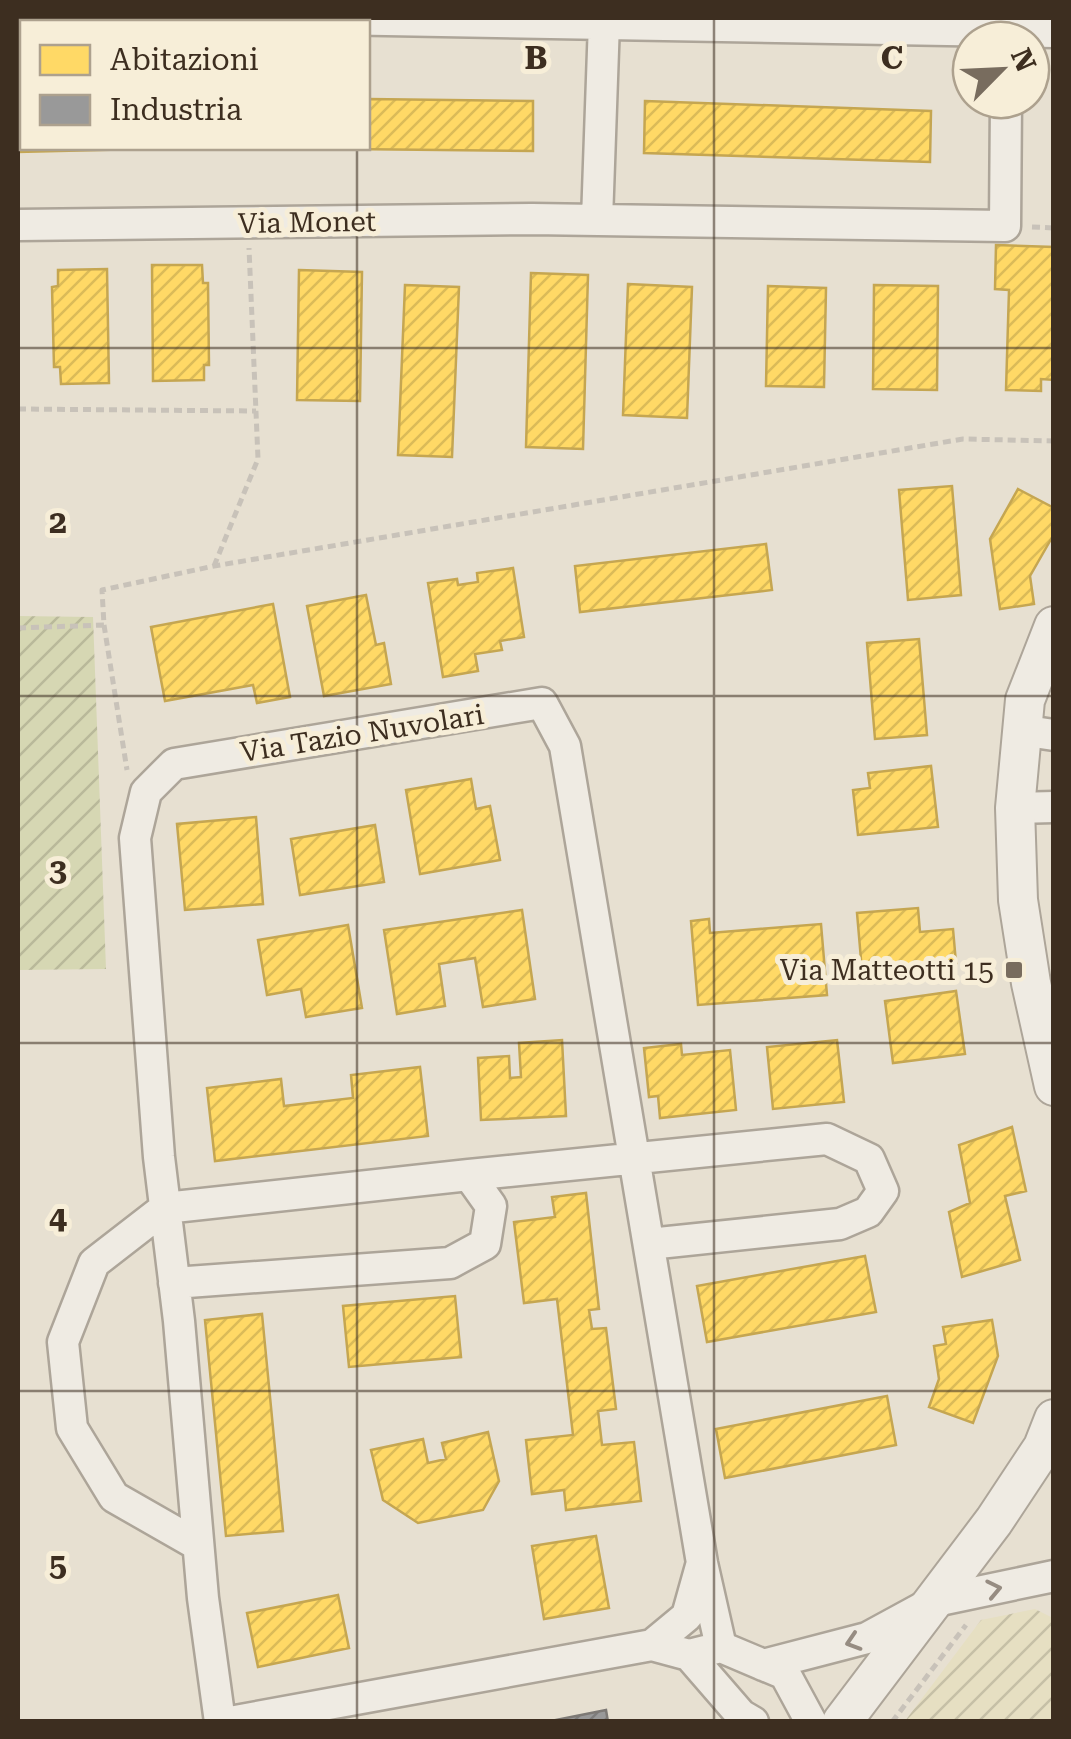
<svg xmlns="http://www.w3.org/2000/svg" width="1071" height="1739" font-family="'Roboto Serif',serif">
<defs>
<pattern id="farmland-furrows" width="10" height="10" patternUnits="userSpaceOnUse" patternTransform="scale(2.5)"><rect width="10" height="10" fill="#e6dfc2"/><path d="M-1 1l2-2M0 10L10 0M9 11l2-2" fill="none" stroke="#c6c0a6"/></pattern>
<pattern id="garden-furrows" width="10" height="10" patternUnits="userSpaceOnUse" patternTransform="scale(2.5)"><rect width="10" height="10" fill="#d6d7b3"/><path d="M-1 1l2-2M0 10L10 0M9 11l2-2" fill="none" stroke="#b9b99a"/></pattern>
<pattern id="homes-hatch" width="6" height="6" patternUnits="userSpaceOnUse" patternTransform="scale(2.5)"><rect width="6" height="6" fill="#ffd966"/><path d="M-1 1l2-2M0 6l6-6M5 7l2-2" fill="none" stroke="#dbbb58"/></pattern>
<pattern id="industry-hatch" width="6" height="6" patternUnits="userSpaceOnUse" patternTransform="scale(2.5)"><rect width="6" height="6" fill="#999"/><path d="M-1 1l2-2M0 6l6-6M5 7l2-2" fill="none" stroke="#7e7d7c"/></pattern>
</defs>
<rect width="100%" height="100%" fill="#e7e0d1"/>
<path fill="url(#farmland-furrows)" d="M 1035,1609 L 1053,1618 L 1053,1721 L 905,1721 L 981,1620 Z"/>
<path fill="url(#garden-furrows)" d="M 18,616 L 93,617 L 106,969 L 18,970 Z"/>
<path fill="url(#homes-hatch)" stroke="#c5a651" stroke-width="2.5" d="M 18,92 L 22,92 L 22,148 L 184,148 L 18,152 Z
M 368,99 L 533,101 L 533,151 L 247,148 L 368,148 Z
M 645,101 L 931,111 L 930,162 L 644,153 Z
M 996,245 L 1054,247 L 1054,380 L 1041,379 L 1041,391 L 1006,390 L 1009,290 L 995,289 Z
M 152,265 L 202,265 L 203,283 L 208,283 L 209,365 L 204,365 L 204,380 L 153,381 Z
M 107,269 L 109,383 L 61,384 L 60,367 L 54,367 L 52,287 L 58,286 L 58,270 Z
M 299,270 L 362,272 L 360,401 L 297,400 Z
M 531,273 L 588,275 L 583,449 L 526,447 Z
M 628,284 L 692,287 L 687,418 L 623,415 Z
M 405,285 L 459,287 L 452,457 L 398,455 Z
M 874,285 L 938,286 L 937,390 L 873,389 Z
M 768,286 L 826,288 L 824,387 L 766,386 Z
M 952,486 L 961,595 L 908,600 L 899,490 Z
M 1018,489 L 1054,508 L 1054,534 L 1030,576 L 1034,604 L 1000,609 L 990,539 Z
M 766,544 L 772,590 L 580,612 L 575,566 Z
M 513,568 L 524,637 L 500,641 L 502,650 L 475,654 L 478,671 L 443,677 L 428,583 L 457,579 L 458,585 L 478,582 L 477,573 Z
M 366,595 L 376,645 L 384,643 L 391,684 L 324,696 L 307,606 Z
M 273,604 L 290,697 L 257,703 L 253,685 L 165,701 L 151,627 Z
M 919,639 L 927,735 L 875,739 L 867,643 Z
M 931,766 L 938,827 L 858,835 L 853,790 L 870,788 L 868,773 Z
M 471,779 L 476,809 L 490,806 L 500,860 L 420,874 L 406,790 Z
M 256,817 L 263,904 L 185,910 L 177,824 Z
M 375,825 L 384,882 L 300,895 L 291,839 Z
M 918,908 L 920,932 L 953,929 L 956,963 L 862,971 L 857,913 Z
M 522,910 L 535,999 L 483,1007 L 475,958 L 439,964 L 445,1006 L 397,1014 L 384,930 Z
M 709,919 L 710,933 L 821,924 L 827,995 L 698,1005 L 691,921 Z
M 348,925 L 362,1008 L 306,1017 L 301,989 L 267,995 L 258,940 Z
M 956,991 L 965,1054 L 893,1063 L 885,1001 Z
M 562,1040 L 566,1116 L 481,1120 L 478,1058 L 509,1056 L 510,1078 L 521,1077 L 519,1043 Z
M 837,1040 L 844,1102 L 773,1109 L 767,1047 Z
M 681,1044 L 682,1055 L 730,1050 L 736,1110 L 660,1118 L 658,1096 L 649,1097 L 644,1048 Z
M 420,1067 L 428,1136 L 215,1161 L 207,1088 L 281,1079 L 284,1106 L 353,1098 L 351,1075 Z
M 1012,1127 L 1026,1191 L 1005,1196 L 1020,1260 L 962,1277 L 949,1212 L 970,1203 L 959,1145 Z
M 586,1193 L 599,1309 L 589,1310 L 592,1329 L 606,1328 L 616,1409 L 598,1411 L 602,1445 L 634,1442 L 641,1501 L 566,1510 L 564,1490 L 532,1494 L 526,1440 L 573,1435 L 557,1299 L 524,1303 L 514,1222 L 555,1217 L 552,1197 Z
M 865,1256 L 876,1312 L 707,1342 L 697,1286 Z
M 455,1296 L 461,1357 L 349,1367 L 343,1306 Z
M 262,1314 L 283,1531 L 226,1536 L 205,1320 Z
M 992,1320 L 998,1356 L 973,1423 L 929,1407 L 939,1379 L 934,1346 L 946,1344 L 943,1327 Z
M 887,1396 L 896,1445 L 725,1478 L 716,1429 Z
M 488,1432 L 499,1481 L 483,1510 L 418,1523 L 383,1500 L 371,1450 L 423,1439 L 428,1463 L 446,1459 L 442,1443 Z
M 596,1536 L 609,1608 L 544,1619 L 532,1546 Z
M 338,1595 L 349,1648 L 258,1667 L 247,1613 Z"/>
<path fill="url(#industry-hatch)" stroke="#7d7975" stroke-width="2.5" d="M 606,1710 L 608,1722 L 546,1722 Z"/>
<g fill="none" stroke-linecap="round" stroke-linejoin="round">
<g stroke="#ada599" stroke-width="35">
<path id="minor" d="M 132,22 L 276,18 L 1054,32
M 18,26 L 22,26
M 597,220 L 604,22
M 18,225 L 532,219 L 1005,226 L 1006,100
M 1020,730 L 1054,735
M 1015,808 L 1054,807
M 469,1175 L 827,1139 L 869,1159 L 883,1191 L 868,1212 L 840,1224 L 649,1244
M 174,1283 L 450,1263 L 485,1244 L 491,1206 L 469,1175 L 165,1208 L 94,1263 L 63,1342 L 72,1428 L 114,1497 L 198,1545
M 652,1645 L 687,1616 L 701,1566
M 689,1655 L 741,1715 L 753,1722
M 763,1665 L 867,1638 L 935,1601 L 1054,1576
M 220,1722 L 203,1598 L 179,1321 L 159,1157 L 135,838 L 146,792 L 174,764 L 542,703 L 565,746 L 702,1563 L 721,1647
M 230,1722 L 652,1645 L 689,1655 L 721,1647 L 785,1674 L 811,1722"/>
</g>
<g stroke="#ada599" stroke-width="42">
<path id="tertiary" d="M 1054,626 L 1025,700 L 1015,808 L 1018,900 L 1031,983 L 1054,1086
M 842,1722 L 994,1521 L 1043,1447 L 1054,1419"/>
</g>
<path stroke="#c8c2b9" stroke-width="5" stroke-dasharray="8 5" stroke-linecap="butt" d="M 1032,227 L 1054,228
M 18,409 L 256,411
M 214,566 L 258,459 L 249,248
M 104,625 L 127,770
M 18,628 L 104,625 L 102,590 L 214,566 L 963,439 L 1054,441
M 892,1722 L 966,1625"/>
<use href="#minor" stroke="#efebe3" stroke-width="30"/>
<use href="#tertiary" stroke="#efebe3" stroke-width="38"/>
</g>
<defs><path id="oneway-chevron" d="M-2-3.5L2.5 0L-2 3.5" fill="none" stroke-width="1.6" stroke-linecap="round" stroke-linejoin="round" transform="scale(2.5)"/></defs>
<g stroke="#968c82">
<use href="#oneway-chevron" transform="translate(994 1589) rotate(-12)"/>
<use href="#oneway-chevron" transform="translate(853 1642) rotate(162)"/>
</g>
<path fill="none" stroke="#3d2e20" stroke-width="2.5" stroke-opacity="0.55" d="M 357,18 L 357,22M 714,18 L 714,1722M 357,148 L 357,1722M 18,348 L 1054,348M 18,696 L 1054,696M 18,1043 L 1054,1043M 18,1391 L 1054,1391"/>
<rect fill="#786c5e" stroke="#f7eed8" stroke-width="4" x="1004" y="960" width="20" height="20" rx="5"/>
<g text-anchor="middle" stroke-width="10" stroke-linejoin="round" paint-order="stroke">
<g font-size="28" fill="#3d2e20" stroke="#f7eed8">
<text transform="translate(307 222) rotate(-1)" y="10">Via Monet</text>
<text transform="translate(362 733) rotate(-9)" y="10">Via Tazio Nuvolari</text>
</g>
<g font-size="28" fill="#3d2e20" stroke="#f7eed8" text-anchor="end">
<text x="994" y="980">Via Matteotti 15</text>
</g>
</g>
<g font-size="32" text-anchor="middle" font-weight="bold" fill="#3d2e20" stroke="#f7eed8" stroke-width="10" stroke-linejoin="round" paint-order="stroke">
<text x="536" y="69">B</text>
<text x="892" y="69">C</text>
<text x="58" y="533">2</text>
<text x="58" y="881">3</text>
<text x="58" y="1229">4</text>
<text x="58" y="1576">5</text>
</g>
<rect width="1071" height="1739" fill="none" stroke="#3d2e20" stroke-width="40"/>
<rect x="20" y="20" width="350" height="130" fill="#f7eed8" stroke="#ada18e" stroke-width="2.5"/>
<rect x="40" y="45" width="50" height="30" fill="#ffd966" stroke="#ada18e" stroke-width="2.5"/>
<text x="110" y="70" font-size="30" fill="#3d2e20">Abitazioni</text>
<rect x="40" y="95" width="50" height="30" fill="#999999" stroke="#ada18e" stroke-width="2.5"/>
<text x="110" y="120" font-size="30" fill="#3d2e20">Industria</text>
<g transform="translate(1001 70) rotate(66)"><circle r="48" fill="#f7eed8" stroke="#ada18e" stroke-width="2.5"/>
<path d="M0-8L18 38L0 25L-18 38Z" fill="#786c5e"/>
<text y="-15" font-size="28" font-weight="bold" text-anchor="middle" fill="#3d2e20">N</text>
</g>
</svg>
